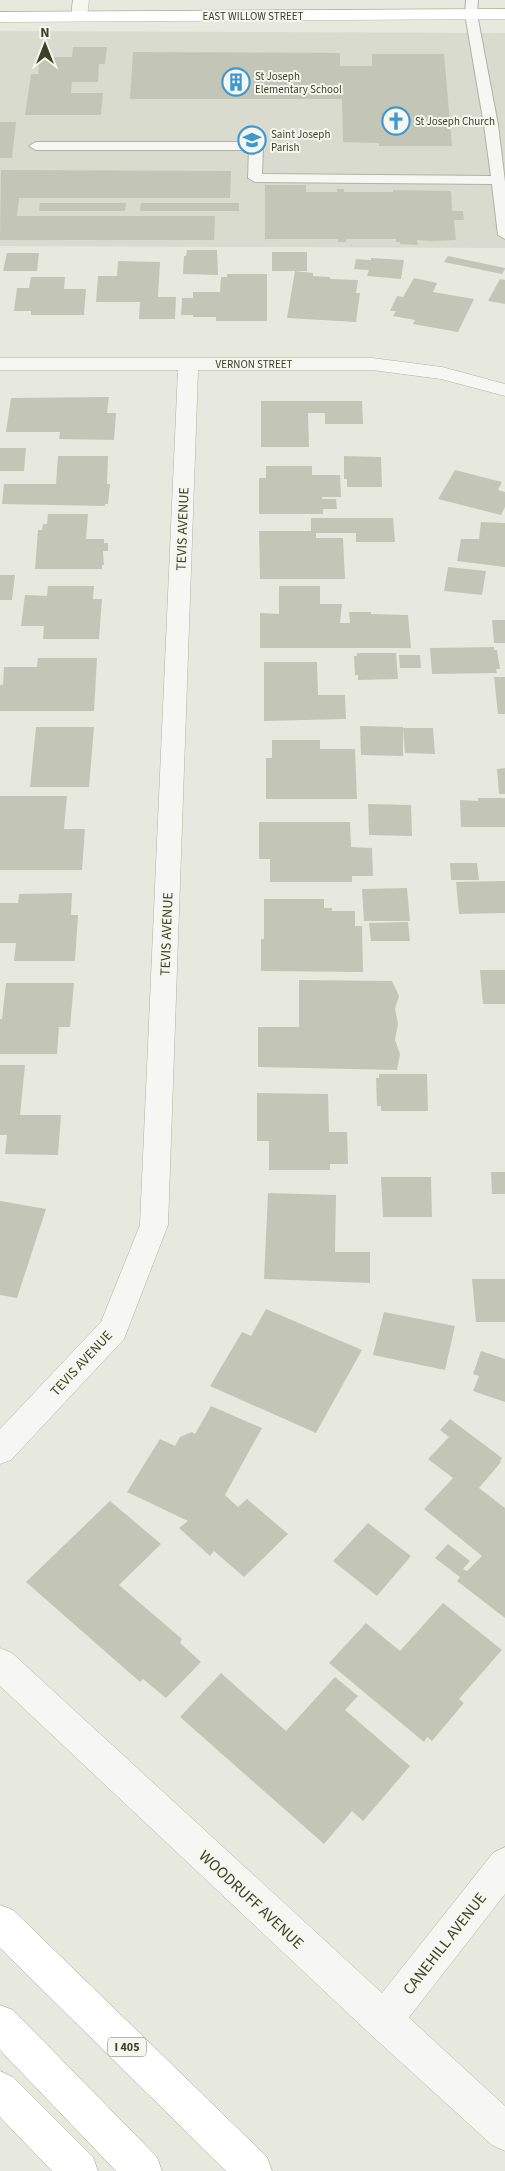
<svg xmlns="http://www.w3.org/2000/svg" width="505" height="2171" font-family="'Source Sans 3',sans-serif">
<rect width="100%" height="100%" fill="#e7e9df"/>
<path fill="#d8dbcd" d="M 0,31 L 505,33 L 505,248 L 0,246 Z"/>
<path fill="#c3c6b6" d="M 73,47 L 107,47 L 105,64 L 99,64 L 98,82 L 72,82 L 71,93 L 103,93 L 101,115 L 25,115 L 31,74 L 38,74 L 40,57 L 72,57 Z
M 133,52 L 340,53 L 340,66 L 372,66 L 372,54 L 444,54 L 452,146 L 379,146 L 379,143 L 343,142 L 342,99 L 130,99 Z
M 0,122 L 16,122 L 12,158 L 0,158 Z
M 1,170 L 231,171 L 230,198 L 19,198 L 17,216 L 215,216 L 214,240 L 0,240 Z
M 265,185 L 306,185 L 306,192 L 337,192 L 337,189 L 344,189 L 344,192 L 393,192 L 393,190 L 451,191 L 452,211 L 463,211 L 464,220 L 454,220 L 456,240 L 430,241 L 417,240 L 418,245 L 400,244 L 400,242 L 396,242 L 396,239 L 346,239 L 346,242 L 338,242 L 338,239 L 265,239 Z
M 40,203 L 126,203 L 125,211 L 39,211 Z
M 141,203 L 239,203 L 239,211 L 140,211 Z
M 187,250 L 217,250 L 218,275 L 183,274 L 184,256 L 186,256 Z
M 272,252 L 307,252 L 307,271 L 272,271 Z
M 7,253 L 39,253 L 37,271 L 3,271 Z
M 448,256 L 505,268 L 505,269 L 502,274 L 444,262 Z
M 371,258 L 404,260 L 401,279 L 367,276 L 369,270 L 354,269 L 356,259 L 371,260 Z
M 118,261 L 160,262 L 158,297 L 176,297 L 175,319 L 139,319 L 140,302 L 96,302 L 98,276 L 117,276 Z
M 295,271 L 313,273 L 313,276 L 330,277 L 330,279 L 358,280 L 356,293 L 360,293 L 356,322 L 287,318 Z
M 227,274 L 267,274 L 267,321 L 216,321 L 216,317 L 193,317 L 193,315 L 181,315 L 182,298 L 193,298 L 193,292 L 220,292 L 221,277 L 227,277 Z
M 31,277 L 65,277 L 64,289 L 86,289 L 84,315 L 31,315 L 31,311 L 14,311 L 17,288 L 29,288 Z
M 414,278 L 437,283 L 433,292 L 474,299 L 458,332 L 413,324 L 415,320 L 393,316 L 396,311 L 390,311 L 397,296 L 403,297 Z
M 500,279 L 505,280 L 505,304 L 488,301 Z
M 109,397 L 107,413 L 116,413 L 114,440 L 59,439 L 60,432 L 6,432 L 11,398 Z
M 261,401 L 362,401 L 363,424 L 325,424 L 325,413 L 308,413 L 309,447 L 261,447 Z
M 0,448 L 26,448 L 24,471 L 0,471 Z
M 58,456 L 108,456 L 107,484 L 110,484 L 108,504 L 105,504 L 105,506 L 2,504 L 4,484 L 56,484 Z
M 344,456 L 381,457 L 382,487 L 347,487 L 347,479 L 344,479 Z
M 266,466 L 312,466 L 312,475 L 340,475 L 341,497 L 322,497 L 322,499 L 336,499 L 337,509 L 323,509 L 323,514 L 259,514 L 259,478 L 266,478 Z
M 455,470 L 502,482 L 498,490 L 505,492 L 505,507 L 501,515 L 438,499 Z
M 48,514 L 88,514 L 86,539 L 104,539 L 104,543 L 108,543 L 108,551 L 103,551 L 104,565 L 102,565 L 102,569 L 35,569 L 38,530 L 42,530 L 43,524 L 47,524 Z
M 311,518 L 393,518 L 395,542 L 356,542 L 356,533 L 316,533 L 316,538 L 343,538 L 345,579 L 260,579 L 259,531 L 311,531 Z
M 481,522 L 505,523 L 505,567 L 457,561 L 461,539 L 479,539 Z
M 448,567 L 486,571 L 482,595 L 444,591 Z
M 0,575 L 15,575 L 12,600 L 0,600 Z
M 48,586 L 94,586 L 93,599 L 102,599 L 99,639 L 43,639 L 44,626 L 21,626 L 25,595 L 47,596 Z
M 279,586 L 320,586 L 320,604 L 342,604 L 340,623 L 350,623 L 349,612 L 371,612 L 371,614 L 408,615 L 411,648 L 260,648 L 260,613 L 279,614 Z
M 492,620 L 505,620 L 505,643 L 494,643 Z
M 494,647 L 494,650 L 497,650 L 500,669 L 496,669 L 497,673 L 432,674 L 430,648 Z
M 357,653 L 396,653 L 398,679 L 358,680 L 358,675 L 355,675 L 354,656 L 357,656 Z
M 399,655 L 420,655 L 421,668 L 400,668 Z
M 38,658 L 97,658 L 94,711 L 0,711 L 0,685 L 3,685 L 4,667 L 37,667 Z
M 264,662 L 317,662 L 318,695 L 345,695 L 346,719 L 264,721 Z
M 494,677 L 505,677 L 505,714 L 498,714 Z
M 360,726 L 403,727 L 403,756 L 361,755 Z
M 36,727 L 94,727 L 89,787 L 30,787 Z
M 403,728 L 433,728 L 435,754 L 405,753 Z
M 272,740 L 320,740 L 320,749 L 355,749 L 357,799 L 266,799 L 266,758 L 272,758 Z
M 505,768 L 505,794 L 499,794 L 497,769 Z
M 0,796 L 67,796 L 64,829 L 85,829 L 82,870 L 0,870 Z
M 478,798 L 505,798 L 505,827 L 461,827 L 460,800 L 478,801 Z
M 368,804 L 411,805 L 412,836 L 369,835 Z
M 259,822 L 350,822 L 351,847 L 372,848 L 373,876 L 352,876 L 352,882 L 270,882 L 270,859 L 259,859 Z
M 450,863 L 477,863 L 479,880 L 451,880 Z
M 505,881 L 505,913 L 459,914 L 456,882 Z
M 407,888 L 410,921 L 364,921 L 362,889 Z
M 72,893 L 71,915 L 78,915 L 75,961 L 14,961 L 16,943 L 0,943 L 0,903 L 18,903 L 19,894 Z
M 264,899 L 324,899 L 324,908 L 332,908 L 332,911 L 355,911 L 355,926 L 362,926 L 363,972 L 261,971 L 261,939 L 264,939 Z
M 408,922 L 410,941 L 371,941 L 369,923 Z
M 480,970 L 505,970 L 505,1004 L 483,1004 Z
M 299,980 L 392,981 L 399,996 L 395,1008 L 398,1024 L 395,1040 L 400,1054 L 397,1070 L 258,1067 L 258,1027 L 299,1027 Z
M 6,983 L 74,983 L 70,1027 L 59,1027 L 57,1054 L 0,1054 L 0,1019 L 2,1019 Z
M 0,1065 L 25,1065 L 20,1115 L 61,1115 L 58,1155 L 5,1154 L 7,1135 L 0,1135 Z
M 379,1074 L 427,1074 L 428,1111 L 381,1111 L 381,1106 L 377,1106 L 376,1078 L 379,1078 Z
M 257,1093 L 328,1094 L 329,1132 L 347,1132 L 348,1164 L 330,1164 L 330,1170 L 269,1170 L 269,1141 L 257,1141 Z
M 491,1172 L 505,1172 L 505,1194 L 492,1194 Z
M 381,1177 L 431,1177 L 432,1217 L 383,1217 Z
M 268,1193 L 336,1195 L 335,1252 L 370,1252 L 370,1283 L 264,1279 Z
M 0,1201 L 46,1209 L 17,1298 L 0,1295 Z
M 472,1279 L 505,1279 L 505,1322 L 476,1322 Z
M 266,1309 L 362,1350 L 316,1433 L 210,1386 L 242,1332 L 251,1336 Z
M 384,1312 L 455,1326 L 445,1370 L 373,1355 Z
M 481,1351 L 505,1359 L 505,1402 L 473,1391 L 479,1376 L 473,1374 Z
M 211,1406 L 262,1428 L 225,1495 L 238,1507 L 247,1499 L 288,1534 L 244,1577 L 214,1551 L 210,1556 L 179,1528 L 188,1521 L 127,1492 L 160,1439 L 175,1446 L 180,1437 L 192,1432 L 195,1434 Z
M 450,1419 L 502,1458 L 500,1461 L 501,1462 L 479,1488 L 505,1508 L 505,1618 L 457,1581 L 460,1577 L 435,1558 L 448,1544 L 470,1561 L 463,1569 L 467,1571 L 482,1556 L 424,1509 L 453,1478 L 428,1459 L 449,1437 L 440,1430 Z
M 110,1501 L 161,1544 L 119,1585 L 182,1639 L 180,1643 L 201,1662 L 166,1698 L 143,1679 L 140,1682 L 26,1582 Z
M 368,1523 L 411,1556 L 377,1596 L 333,1561 Z
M 443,1603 L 502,1650 L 459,1699 L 464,1703 L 432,1741 L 427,1737 L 424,1742 L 329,1663 L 366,1623 L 400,1651 Z
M 221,1673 L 286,1731 L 335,1677 L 358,1696 L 345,1710 L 410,1766 L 363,1821 L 352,1811 L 324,1844 L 180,1717 Z"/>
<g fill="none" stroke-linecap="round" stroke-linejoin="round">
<g stroke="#b0b3a4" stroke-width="2">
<path id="service" d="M 466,0 L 478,0 L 477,14 L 498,125 L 505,182 L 505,239 L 498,235 L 492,184 L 255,182 L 248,178 L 249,150 L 36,150 L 29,146 L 36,142 L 256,142 L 263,146 L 262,174 L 491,176 L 484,125 L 465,14 Z"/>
</g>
<g stroke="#b0b3a4" stroke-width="1">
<path id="minor" d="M 73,0 L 89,0 L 87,17 L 85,21 L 73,21 L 71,17 Z
M 0,358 L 372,358 L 442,367 L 505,384 L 505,396 L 441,379 L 372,370 L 198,370 L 168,1225 L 124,1339 L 11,1460 L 0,1464 L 0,1429 L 101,1322 L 140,1225 L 178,370 L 0,370 Z
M 505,1847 L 505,1894 L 396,2034 L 383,2039 L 370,2034 L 365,2021 L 370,2008 L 493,1853 Z"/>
</g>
<g stroke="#b0b3a4" stroke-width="1">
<path id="tertiary" d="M 0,1648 L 12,1653 L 505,2106 L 505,2151 L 492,2145 L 370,2034 L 0,1686 Z"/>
</g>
<g stroke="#b2b59e" stroke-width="1">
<path id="primary" d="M 505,9 L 505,19 L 0,22 L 0,12 Z"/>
</g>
<g stroke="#9ca086" stroke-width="1">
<path id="motorway" d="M 0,1905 L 13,1910 L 267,2157 L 272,2171 L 226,2171 L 0,1948 Z
M 0,2005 L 13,2010 L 157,2157 L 162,2171 L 116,2171 L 0,2050 Z
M 0,2071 L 13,2077 L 93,2157 L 98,2171 L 52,2171 L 0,2117 Z"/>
</g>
<use href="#service" fill="#f6f7f2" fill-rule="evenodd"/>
<use href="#minor" fill="#f6f7f2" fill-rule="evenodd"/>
<use href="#tertiary" fill="#f6f7f2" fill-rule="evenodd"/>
<use href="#primary" fill="#fff" fill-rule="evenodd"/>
<use href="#motorway" fill="#fff" fill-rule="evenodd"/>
</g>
<defs>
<g id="building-ring" transform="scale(1.4375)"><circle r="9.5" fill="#f5f6ee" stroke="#3e98d3" stroke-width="1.5"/><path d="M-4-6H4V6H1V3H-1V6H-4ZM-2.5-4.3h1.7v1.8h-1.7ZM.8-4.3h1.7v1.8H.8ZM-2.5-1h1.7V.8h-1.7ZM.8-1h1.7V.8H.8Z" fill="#3e98d3"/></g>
<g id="church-ring" transform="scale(1.4375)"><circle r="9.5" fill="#f5f6ee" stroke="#3e98d3" stroke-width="1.5"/><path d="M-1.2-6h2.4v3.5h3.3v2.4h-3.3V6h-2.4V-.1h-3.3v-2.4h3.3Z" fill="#3e98d3"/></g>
<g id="school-ring" transform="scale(1.4375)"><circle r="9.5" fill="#f5f6ee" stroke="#3e98d3" stroke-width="1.5"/><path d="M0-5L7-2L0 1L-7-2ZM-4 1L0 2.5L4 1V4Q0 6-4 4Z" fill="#3e98d3"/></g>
</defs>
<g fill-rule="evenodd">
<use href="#building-ring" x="236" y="82"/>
<use href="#church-ring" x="396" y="121"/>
<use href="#school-ring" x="252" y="140"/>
</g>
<g text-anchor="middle" stroke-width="4" stroke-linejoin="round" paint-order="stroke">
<g font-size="11" fill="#3c4127" stroke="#f5f6ee">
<text x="253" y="20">EAST WILLOW STREET</text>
<text x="254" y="368">VERNON STREET</text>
</g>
<g font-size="11" fill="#3c4127" stroke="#f5f6ee" text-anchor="start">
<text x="255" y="80">St Joseph<tspan x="255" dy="13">Elementary School</tspan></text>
<text x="415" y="125">St Joseph Church</text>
<text x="271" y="138">Saint Joseph<tspan x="271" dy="13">Parish</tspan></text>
</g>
<rect fill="#f5f6ee" stroke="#747763" stroke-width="1" x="108" y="2037.5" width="38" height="19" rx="4"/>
<g font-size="12" font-weight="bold" fill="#3c4127">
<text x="127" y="2051">I 405</text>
</g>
<g font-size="14" fill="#3c4127" stroke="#f5f6ee">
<text transform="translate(182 529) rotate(-88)" y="5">TEVIS AVENUE</text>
<text transform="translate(166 934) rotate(-88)" y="5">TEVIS AVENUE</text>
<text transform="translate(81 1363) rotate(-47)" y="5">TEVIS AVENUE</text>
</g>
<g font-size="16" fill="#3c4127" stroke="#f5f6ee">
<text transform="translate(252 1899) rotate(43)" y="6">WOODRUFF AVENUE</text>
<text transform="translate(444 1943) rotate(-52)" y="6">CANEHILL AVENUE</text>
</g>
</g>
<g transform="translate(45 45)" stroke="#f5f6ee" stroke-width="4" paint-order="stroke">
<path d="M0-4L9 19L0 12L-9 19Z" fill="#3c4127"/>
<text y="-8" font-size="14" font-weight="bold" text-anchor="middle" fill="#3c4127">N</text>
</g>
</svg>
